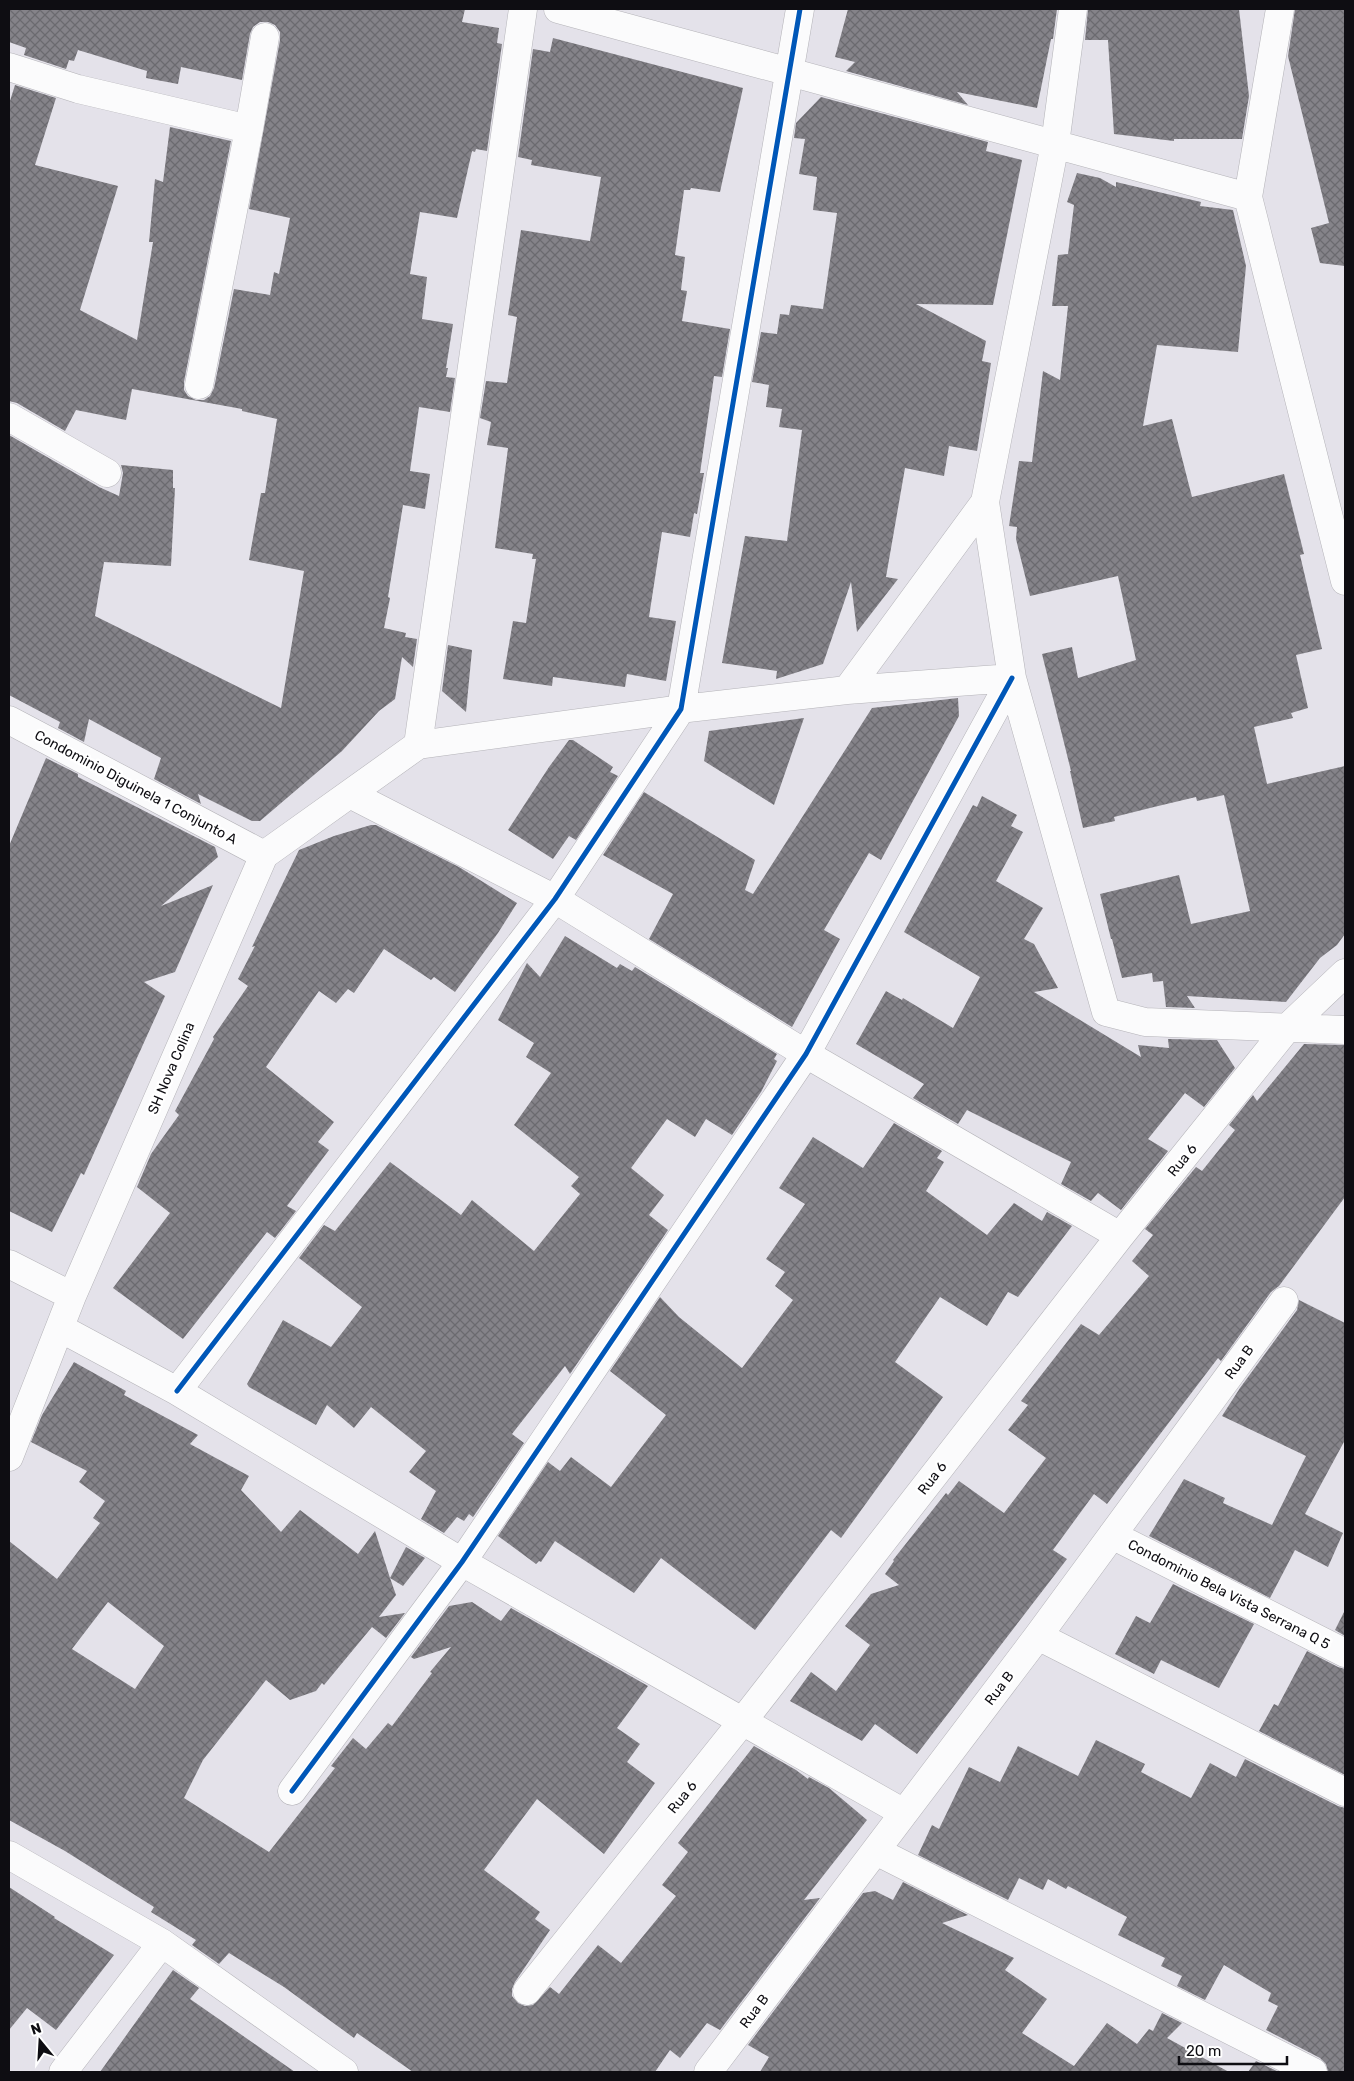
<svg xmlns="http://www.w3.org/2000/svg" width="1354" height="2081" font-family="Rubik,sans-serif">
<defs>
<pattern id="building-cross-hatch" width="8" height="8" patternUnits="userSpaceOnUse" patternTransform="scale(1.25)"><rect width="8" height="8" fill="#858389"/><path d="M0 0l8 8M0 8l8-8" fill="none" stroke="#6b6a6f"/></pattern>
</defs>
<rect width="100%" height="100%" fill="#e4e2ea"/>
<path fill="url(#building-cross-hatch)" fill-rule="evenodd" d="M 9,9 L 465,9 L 462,22 L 499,28 L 497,43 L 502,44 L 487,151 L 476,149 L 475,152 L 472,151 L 457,218 L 420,212 L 410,274 L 427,277 L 422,319 L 453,324 L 446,368 L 448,368 L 446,377 L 455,378 L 450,412 L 419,407 L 410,471 L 430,474 L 425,509 L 403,505 L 388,597 L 390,598 L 384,628 L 406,633 L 405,637 L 417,639 L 413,667 L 402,657 L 395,699 L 379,711 L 342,751 L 260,821 L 252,821 L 198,794 L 201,804 L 154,779 L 161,758 L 89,719 L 84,742 L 58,728 L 60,722 L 9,695 L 9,435 L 99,487 L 119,496 L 123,473 L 121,465 L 173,470 L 173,488 L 175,488 L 171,566 L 104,562 L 95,616 L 281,708 L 304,571 L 249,560 L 261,493 L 265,493 L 277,419 L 242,411 L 242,409 L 132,389 L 126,420 L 76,410 L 65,431 L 17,403 L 9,401 L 9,104 L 15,85 L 56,98 L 35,165 L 118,186 L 80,310 L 137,340 L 153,242 L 149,242 L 155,179 L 163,182 L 170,127 L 231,141 L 184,382 L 184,390 L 188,396 L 196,400 L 204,400 L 210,396 L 214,388 L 234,289 L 270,295 L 274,272 L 279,274 L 290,218 L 249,209 L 280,40 L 280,32 L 275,25 L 268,22 L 260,22 L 253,27 L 250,34 L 242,80 L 181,67 L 178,84 L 146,78 L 147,71 L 78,50 L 74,61 L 69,60 L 66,69 L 24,55 L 26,48 L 9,42 Z
M 848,9 L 1057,9 L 1053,39 L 1051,39 L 1037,108 L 957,92 L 968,105 L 846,71 L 855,62 L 835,57 Z
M 1088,9 L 1239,9 L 1249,96 L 1242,139 L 1174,139 L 1174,141 L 1114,134 L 1108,40 L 1085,40 Z
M 1295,9 L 1345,9 L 1345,266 L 1320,263 L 1311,228 L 1329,223 L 1288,56 Z
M 553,38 L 743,88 L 720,192 L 691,188 L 690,190 L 684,190 L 675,255 L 685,257 L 681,290 L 687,291 L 682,321 L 730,329 L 722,377 L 714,376 L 700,473 L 704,473 L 697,514 L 694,513 L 690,537 L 662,532 L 649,617 L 676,621 L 666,681 L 627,674 L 625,687 L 553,677 L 552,686 L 503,679 L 513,621 L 526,623 L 536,559 L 532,559 L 533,554 L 495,548 L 508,448 L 487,445 L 491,422 L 480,418 L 486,381 L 507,383 L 517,317 L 508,315 L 521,230 L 590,241 L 601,177 L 531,165 L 532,160 L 518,157 L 533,49 L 550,52 Z
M 821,97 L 988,142 L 986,151 L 1022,160 L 993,305 L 916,304 L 986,341 L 982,361 L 991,363 L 977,451 L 949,446 L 944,476 L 905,468 L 886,577 L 898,579 L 857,632 L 851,582 L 823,664 L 776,679 L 777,671 L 722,663 L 745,536 L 787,541 L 802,430 L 779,427 L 782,409 L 766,407 L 769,385 L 752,382 L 761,332 L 777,334 L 780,314 L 789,315 L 791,305 L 823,309 L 837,213 L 813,210 L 817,177 L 799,174 L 805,139 L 794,138 L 796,123 Z
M 1077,173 L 1100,178 L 1116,187 L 1116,182 L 1201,202 L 1200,206 L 1233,210 L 1246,266 L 1238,352 L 1157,345 L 1143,426 L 1172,419 L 1192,497 L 1284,474 L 1304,554 L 1300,555 L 1322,649 L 1296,655 L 1308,708 L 1291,713 L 1293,718 L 1254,727 L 1267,784 L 1345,766 L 1345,934 L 1337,945 L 1320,958 L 1286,1002 L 1187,996 L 1195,1008 L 1166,1007 L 1163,981 L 1153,982 L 1152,973 L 1122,978 L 1112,939 L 1111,939 L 1100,894 L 1179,875 L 1191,924 L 1250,911 L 1224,795 L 1197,801 L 1196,797 L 1154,807 L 1114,817 L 1115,821 L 1083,828 L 1070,771 L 1071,771 L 1042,654 L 1072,647 L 1078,678 L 1136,660 L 1118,576 L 1030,596 L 1016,539 L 1017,527 L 1009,526 L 1019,461 L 1032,462 L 1043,371 L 1060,380 L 1068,306 L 1052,306 L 1058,255 L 1068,254 L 1074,205 L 1067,202 Z
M 448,645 L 472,650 L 466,712 L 442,691 Z
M 958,698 L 959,716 L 881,860 L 869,853 L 824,930 L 840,939 L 792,1027 L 649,939 L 673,894 L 603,855 L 644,792 L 755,860 L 745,890 L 753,894 L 872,708 Z
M 804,718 L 774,805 L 704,761 L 709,731 Z
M 569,740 L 573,740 L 613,767 L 610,772 L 618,776 L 576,840 L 569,836 L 553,859 L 508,830 L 549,767 Z
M 46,758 L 78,774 L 78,777 L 215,847 L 218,857 L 161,906 L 213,885 L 175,972 L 144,982 L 165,996 L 84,1175 L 81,1173 L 52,1232 L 9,1211 L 9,846 Z
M 982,796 L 1017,815 L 1011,826 L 1023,832 L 996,881 L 1043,908 L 1024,939 L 1034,944 L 1058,988 L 1034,992 L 1141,1057 L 1138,1045 L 1169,1048 L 1168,1039 L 1217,1040 L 1235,1068 L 1204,1107 L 1185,1093 L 1148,1139 L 1168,1151 L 1121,1210 L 1098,1193 L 1091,1201 L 1061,1184 L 1071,1162 L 967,1110 L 958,1124 L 913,1098 L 924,1084 L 856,1044 L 886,991 L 902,1000 L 903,998 L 953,1028 L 980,977 L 904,932 L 973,805 L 977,807 Z
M 371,825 L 376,825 L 459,867 L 517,903 L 498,933 L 455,992 L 434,977 L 431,980 L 384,949 L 354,993 L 348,989 L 336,1003 L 319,991 L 266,1067 L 334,1122 L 318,1142 L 329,1150 L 287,1206 L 296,1211 L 275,1238 L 267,1232 L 183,1339 L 113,1288 L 170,1213 L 137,1187 L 151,1154 L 179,1115 L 175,1111 L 214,1039 L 213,1037 L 248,986 L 238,979 L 255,946 L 252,947 L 299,850 L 334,836 Z
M 565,936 L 617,968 L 620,964 L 632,971 L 635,967 L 777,1054 L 774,1059 L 777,1061 L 761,1092 L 732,1135 L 706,1119 L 695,1137 L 667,1119 L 631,1168 L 664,1195 L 649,1215 L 668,1230 L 570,1374 L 565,1366 L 512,1434 L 524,1443 L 473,1517 L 469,1514 L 464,1521 L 457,1517 L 444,1533 L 421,1519 L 436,1491 L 409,1472 L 426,1451 L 371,1407 L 354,1428 L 327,1405 L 316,1425 L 249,1387 L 247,1384 L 283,1320 L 331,1347 L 362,1307 L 299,1258 L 324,1225 L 335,1231 L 390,1162 L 461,1215 L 472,1200 L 534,1251 L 580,1194 L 571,1186 L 579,1177 L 514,1125 L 551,1073 L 526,1057 L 534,1043 L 498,1020 L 527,963 L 540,977 Z
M 1304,1044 L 1345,1045 L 1345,1197 L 1279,1286 L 1271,1292 L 1221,1361 L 1218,1358 L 1107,1504 L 1094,1494 L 1053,1550 L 1067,1559 L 917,1754 L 875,1724 L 862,1741 L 790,1701 L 811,1672 L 836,1691 L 870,1645 L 845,1626 L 871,1594 L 899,1585 L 885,1574 L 894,1561 L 893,1560 L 946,1493 L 948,1495 L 959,1481 L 1004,1513 L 1046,1458 L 1008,1430 L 1028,1405 L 1021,1401 L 1081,1324 L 1099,1335 L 1149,1276 L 1132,1261 L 1153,1235 L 1145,1229 L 1196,1167 L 1202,1171 L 1235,1130 L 1229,1125 L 1253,1095 L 1257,1101 Z
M 894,1123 L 942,1151 L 937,1158 L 944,1162 L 926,1191 L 987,1235 L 1014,1203 L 1042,1221 L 1047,1212 L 1072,1226 L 1018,1297 L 1008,1292 L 987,1326 L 940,1297 L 895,1362 L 943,1397 L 841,1538 L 831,1530 L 755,1630 L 661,1558 L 634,1593 L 555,1541 L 541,1562 L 539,1561 L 536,1564 L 498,1536 L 548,1462 L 560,1471 L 571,1457 L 611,1487 L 666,1415 L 610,1371 L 660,1297 L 679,1317 L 742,1368 L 793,1300 L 775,1286 L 785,1272 L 766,1259 L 805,1204 L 779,1188 L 813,1137 L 863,1168 Z
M 1299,1300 L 1345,1323 L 1345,1440 L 1305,1514 L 1343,1533 L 1328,1567 L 1295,1550 L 1270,1598 L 1149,1536 L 1184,1479 L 1225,1498 L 1223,1503 L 1272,1525 L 1306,1456 L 1222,1416 L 1240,1388 L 1297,1310 Z
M 74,1362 L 126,1391 L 124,1395 L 198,1435 L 190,1444 L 249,1476 L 241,1490 L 281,1532 L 300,1510 L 358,1554 L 375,1531 L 390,1578 L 406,1547 L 425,1558 L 403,1586 L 390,1578 L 396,1595 L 379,1617 L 405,1613 L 386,1638 L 372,1627 L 324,1685 L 322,1683 L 316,1691 L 290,1700 L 266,1680 L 203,1760 L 184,1798 L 269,1852 L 335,1768 L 331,1766 L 353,1738 L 366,1749 L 388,1723 L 392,1726 L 432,1673 L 430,1672 L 451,1647 L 414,1659 L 411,1657 L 449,1606 L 472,1602 L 501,1621 L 511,1608 L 648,1686 L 617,1728 L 640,1744 L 627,1762 L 655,1783 L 604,1854 L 537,1799 L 484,1870 L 540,1912 L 535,1919 L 550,1930 L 515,1982 L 512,1989 L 512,1996 L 518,2003 L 525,2006 L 533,2005 L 550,1987 L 559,1994 L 598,1945 L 621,1963 L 676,1896 L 662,1885 L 688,1852 L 678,1843 L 754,1746 L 796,1770 L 808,1779 L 809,1777 L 829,1788 L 867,1820 L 804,1900 L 820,1898 L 720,2030 L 707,2023 L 680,2058 L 670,2050 L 655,2072 L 413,2072 L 357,2033 L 354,2038 L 284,1987 L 229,1953 L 219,1964 L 192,1945 L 196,1940 L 151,1912 L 154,1907 L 65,1851 L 9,1820 L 9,1541 L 57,1579 L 100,1523 L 93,1518 L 105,1501 L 79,1482 L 87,1471 L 31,1442 L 42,1415 ZM 108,1602 L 164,1646 L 135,1689 L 72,1649 Z
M 1173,1584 L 1254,1624 L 1219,1688 L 1161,1660 L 1154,1674 L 1115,1654 L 1136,1616 L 1150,1623 Z
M 1345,1610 L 1345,1636 L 1335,1630 Z
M 1307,1651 L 1338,1667 L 1345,1669 L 1345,1775 L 1259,1731 L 1274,1704 L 1278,1706 Z
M 1096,1740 L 1145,1764 L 1141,1772 L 1191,1798 L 1210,1763 L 1236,1777 L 1245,1759 L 1338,1806 L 1345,1808 L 1345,2072 L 1328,2072 L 1326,2064 L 1320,2058 L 1266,2030 L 1278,2006 L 1268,2001 L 1271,1993 L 1224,1965 L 1205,2000 L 1177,1986 L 1182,1976 L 1161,1966 L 1165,1958 L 1118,1935 L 1127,1917 L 1068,1886 L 1066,1889 L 1048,1879 L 1043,1890 L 1019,1878 L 1008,1900 L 918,1855 L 932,1825 L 939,1829 L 969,1767 L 1000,1782 L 1018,1746 L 1078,1776 Z
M 903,1882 L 968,1915 L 942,1923 L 1014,1958 L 1005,1970 L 1047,1999 L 1022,2033 L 1074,2066 L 1107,2023 L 1137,2044 L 1149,2029 L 1153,2031 L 1162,2013 L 1182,2023 L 1167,2038 L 1229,2072 L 760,2072 L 769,2057 L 748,2045 L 863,1893 L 875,1891 L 893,1900 Z
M 9,1887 L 55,1917 L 54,1918 L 114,1955 L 56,2030 L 27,2008 L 9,2030 Z
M 173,1970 L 199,1988 L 190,1999 L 295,2072 L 100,2072 Z
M 1256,2061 L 1279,2072 L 1248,2072 Z"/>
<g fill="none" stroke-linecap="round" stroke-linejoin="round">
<g stroke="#b4b3b8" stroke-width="29">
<path id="minor" d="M 558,9 L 1248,197
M 1073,9 L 1055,144 L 985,502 L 1012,678 L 1106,1012 L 1145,1022 L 1345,1030
M 1280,9 L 1248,197 L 1345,581
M 9,67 L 78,89 L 249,129
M 199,385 L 249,129 L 265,37
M 9,417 L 107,473
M 847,690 L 985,502
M 9,720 L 264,855
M 418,745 L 523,9
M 350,794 L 555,899 L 806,1054 L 1120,1236
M 9,1264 L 72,1296
M 60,1328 L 177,1391 L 462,1562 L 904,1813
M 177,1391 L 555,899 L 681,709 L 800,9
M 9,1457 L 72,1296 L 264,855 L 418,745 L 681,709 L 847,690 L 1012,678
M 1112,1535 L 1345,1653
M 1038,1636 L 1345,1792
M 292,1791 L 462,1562 L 806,1054 L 1012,678
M 876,1851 L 1313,2072
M 9,1855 L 162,1943 L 344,2072
M 527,1991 L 742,1722 L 1120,1236 L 1288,1027 L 1345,973
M 63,2072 L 162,1943
M 708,2072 L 1038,1636 L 1284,1301"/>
</g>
<use href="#minor" stroke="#fbfbfc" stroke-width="28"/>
<g stroke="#fff" stroke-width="8">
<path id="cycleway" d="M 177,1391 L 555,899 L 681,709 L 800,9
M 292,1791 L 462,1562 L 806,1054 L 1012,678"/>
</g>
<use href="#cycleway" stroke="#0057b8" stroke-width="5"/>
</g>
<g text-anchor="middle" stroke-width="5" stroke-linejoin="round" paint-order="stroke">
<g font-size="14" fill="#0e0d12" stroke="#fff">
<text transform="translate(136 787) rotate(28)" y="5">Condominio Diguinela 1 Conjunto A</text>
<text transform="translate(171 1068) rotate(-67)" y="5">SH Nova Colina</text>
<text transform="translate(1182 1160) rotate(-51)" y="5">Rua 6</text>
<text transform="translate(1239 1362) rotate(-54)" y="5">Rua B</text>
<text transform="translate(932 1478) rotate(-52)" y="5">Rua 6</text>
<text transform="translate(1229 1594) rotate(27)" y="5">Condominio Bela Vista Serrana Q 5</text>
<text transform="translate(999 1688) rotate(-53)" y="5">Rua B</text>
<text transform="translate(682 1797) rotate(-51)" y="5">Rua 6</text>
<text transform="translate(754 2011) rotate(-53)" y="5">Rua B</text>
</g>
</g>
<rect width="1354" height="2081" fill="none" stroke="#0e0d12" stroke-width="20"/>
<g transform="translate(40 2041) rotate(342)" stroke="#ffffff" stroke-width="4" paint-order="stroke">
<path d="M0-4L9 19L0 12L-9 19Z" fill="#0e0d12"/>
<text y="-8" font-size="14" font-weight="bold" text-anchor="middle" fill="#0e0d12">N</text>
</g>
<path d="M1179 2056v8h108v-8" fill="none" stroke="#0e0d12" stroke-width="2.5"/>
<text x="1186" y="2056" font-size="15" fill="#0e0d12" stroke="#ffffff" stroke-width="4" paint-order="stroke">20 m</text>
</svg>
